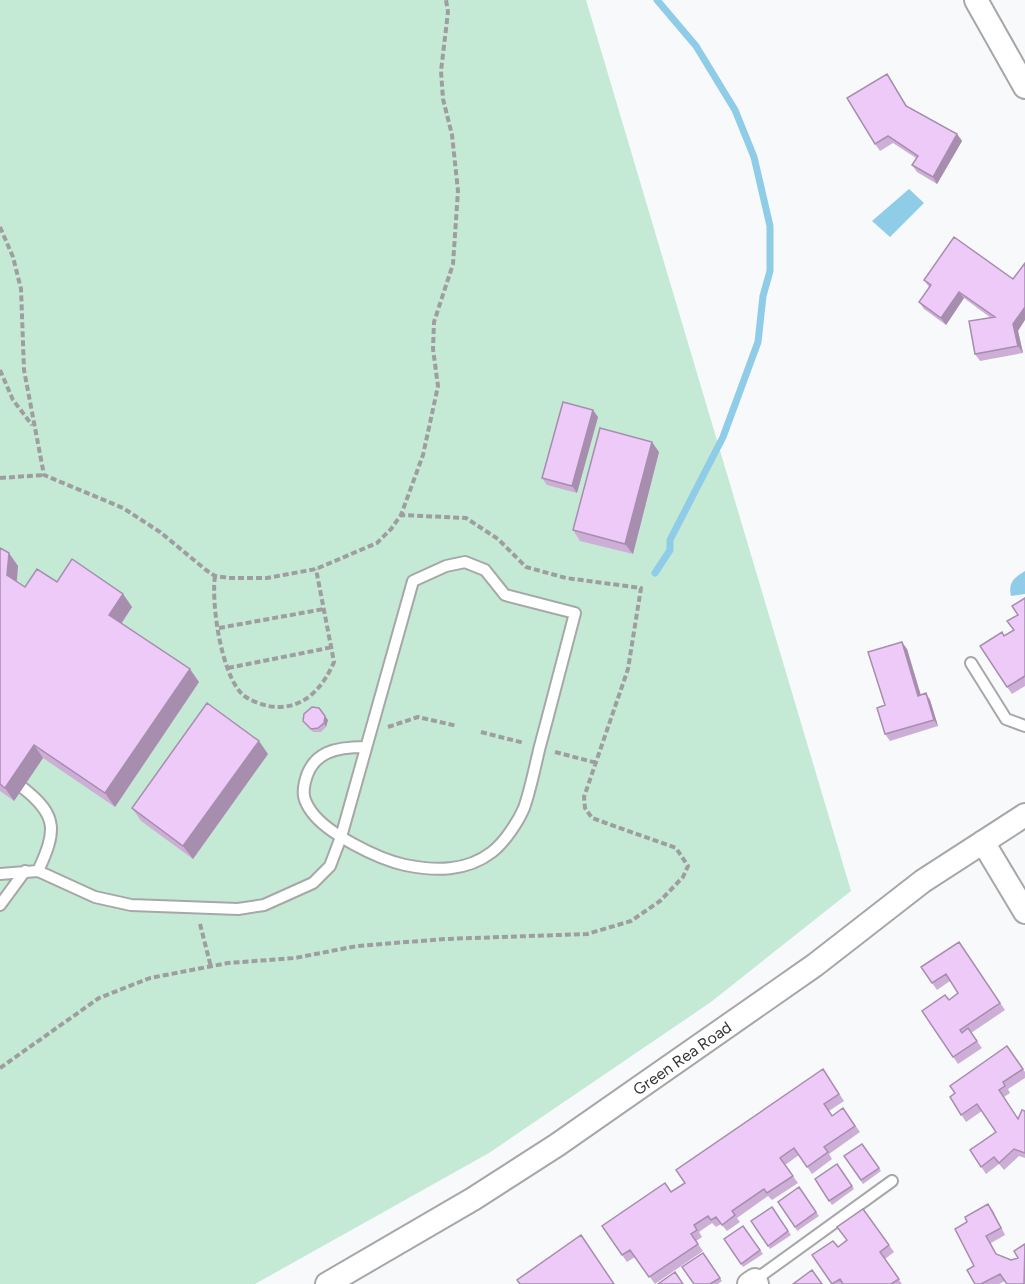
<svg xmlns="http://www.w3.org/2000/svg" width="1025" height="1284" font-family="Figtree,sans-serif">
<rect width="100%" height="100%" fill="#f8f9fb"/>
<path fill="#c4ead5" d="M 0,0 L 586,0 L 851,891 L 711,1002 L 489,1153 L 255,1284 L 0,1284 Z"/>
<path fill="#8fcce8" d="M 909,189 L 924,203 L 890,237 L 872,221 Z
M 1025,571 L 1025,594 L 1011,596 C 1008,582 1014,578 1025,571 Z"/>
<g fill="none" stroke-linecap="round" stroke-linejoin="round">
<path stroke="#8fcce8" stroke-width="7" d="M 655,573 L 670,550 L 670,540 L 723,437 L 758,342 L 763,296 L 770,271 L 770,226 L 754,157 L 735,110 L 696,46 L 657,0"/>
<g stroke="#a7a7a9" stroke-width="14">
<path id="lane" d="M 971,663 L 1006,719 L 1025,726
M 23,788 C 59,816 56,832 38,871
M 0,874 L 38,871 L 95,897 L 131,905 L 238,909 L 264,905 L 313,883 L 330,866 L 341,837 L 413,581 L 446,566 L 465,562 L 485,570 L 505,595 L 575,613 C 563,658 552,702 540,746 C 535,766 531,788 524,808 C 518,822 504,843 492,852 C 466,872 435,871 405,865 C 378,859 327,834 311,811 C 304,801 302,794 305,782 C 312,751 337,747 365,747
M 0,905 L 25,871
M 755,1280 L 892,1181"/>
</g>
<g stroke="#a7a7a9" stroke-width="26">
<path id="street" d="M 976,0 L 1025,87
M 983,842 L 1025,912
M 327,1284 L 473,1199 L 557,1145 L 815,965 L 923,881 L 1025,815
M 749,1284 L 755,1280 L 757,1284"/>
</g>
<path stroke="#9e9ea0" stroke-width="4" stroke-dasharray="6 3" stroke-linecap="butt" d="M 0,227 L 13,257 L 21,289 L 24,370 L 44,475 L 123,508 L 160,532 L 206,570 L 215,576 L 229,578 L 267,578 L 316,569 L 377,543 L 391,529 L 401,515 L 423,455 L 438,386 L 433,349 L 434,322 L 453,264 L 458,191 L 452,135 L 443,99 L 441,71 L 448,12 L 446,0
M 0,370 L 13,400 L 32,425
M 0,478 L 44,475
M 215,576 C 211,603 221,675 243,695 C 249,700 260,704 268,706 C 301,712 322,690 334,662 L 316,569
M 219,628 L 324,609
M 228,668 L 333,647
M 388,727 L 418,717 L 457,726
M 481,732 L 524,743
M 555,752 L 597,763
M 200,924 L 211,967
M 0,1068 L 99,998 L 150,978 L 228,963 L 295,958 L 357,946 L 445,939 L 587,934 L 631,921 L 660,901 L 683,877 L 688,866 L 676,848 L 592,818 L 585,808 L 584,797 L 628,669 L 641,588 L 566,578 L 526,567 L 498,539 L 466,518 L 401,515"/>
<use href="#lane" stroke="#fff" stroke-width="10"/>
<use href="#street" stroke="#fff" stroke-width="22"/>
</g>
<path fill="#cdaed6" d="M 887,74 L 907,106 L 957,134 L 962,141 L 937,184 L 917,172 L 912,165 L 916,158 L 893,143 L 880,151 L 875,144 Z
M 954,237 L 1018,331 L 1023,353 L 980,361 L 975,354 L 991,318 L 964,298 L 946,325 L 924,309 L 919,302 L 929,287 L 924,280 Z
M 598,417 L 577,493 L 547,485 L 542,478 Z
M 659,452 L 633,554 L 580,541 L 573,530 Z
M 0,548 L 18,566 L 17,582 L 25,587 L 57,582 L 123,594 L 132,607 L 122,623 L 199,682 L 115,807 L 43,758 L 14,801 L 0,791 Z
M 1025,598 L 1025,686 L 1012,694 L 1007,687 L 1005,636 L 1014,630 L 1018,615 Z
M 907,649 L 921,695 L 930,700 L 938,726 L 890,741 L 885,734 L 885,705 Z
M 328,720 L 326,727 L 321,732 L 313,732 L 303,721 Z
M 268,754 L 193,859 L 141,821 L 132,808 Z
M 959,942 L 1005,1010 L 971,1033 L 982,1048 L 958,1064 L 922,1011 L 949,1000 L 958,993 L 950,981 L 937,990 L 921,967 Z
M 1007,1046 L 1025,1072 L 1025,1078 L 1008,1089 L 1010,1093 L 1004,1097 L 1018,1119 L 1025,1111 L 1025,1158 L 1019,1156 L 1004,1170 L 999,1164 L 986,1174 L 970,1150 L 996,1132 L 982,1111 L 966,1122 L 950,1097 L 955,1093 Z
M 823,1069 L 844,1101 L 829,1111 L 832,1116 L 843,1108 L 860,1132 L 829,1154 L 832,1159 L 812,1174 L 799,1155 L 785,1165 L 798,1183 L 772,1200 L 768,1196 L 737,1218 L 740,1222 L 727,1231 L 721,1224 L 716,1227 L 712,1223 L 699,1232 L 702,1237 L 696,1241 L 703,1251 L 655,1284 L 635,1257 L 627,1262 L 602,1226 L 671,1192 L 685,1183 Z
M 862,1144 L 881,1171 L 863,1184 L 844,1156 Z
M 837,1164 L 854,1189 L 832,1205 L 815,1179 Z
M 799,1187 L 819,1216 L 797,1231 L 795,1227 Z
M 988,1204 L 1005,1235 L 991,1243 L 997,1255 L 1011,1260 L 1018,1258 L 1014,1251 L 1025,1244 L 1025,1284 L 1007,1284 L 1005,1281 L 999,1284 L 975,1284 L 967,1270 L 974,1266 L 955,1229 L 967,1222 L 965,1217 Z
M 772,1207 L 791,1235 L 770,1249 L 751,1221 Z
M 863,1209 L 894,1252 L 885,1259 L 902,1284 L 832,1284 L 838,1247 L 847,1240 Z
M 743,1226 L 763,1254 L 743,1267 L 724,1239 Z
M 703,1253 L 722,1281 L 718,1284 L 694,1284 Z"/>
<path fill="#a78dae" d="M 957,134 L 962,141 L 937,184 L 933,177 Z
M 959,292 L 964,298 L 946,325 L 941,318 Z
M 1025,307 L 1025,320 L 1018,331 L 1023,353 L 1018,346 L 1013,324 Z
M 593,410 L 598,417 L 577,493 L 572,486 Z
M 652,442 L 659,452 L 633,554 L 625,544 Z
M 9,553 L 18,566 L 16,588 L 7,575 Z
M 123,594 L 132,607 L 118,628 L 109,615 Z
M 902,642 L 907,649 L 923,703 L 918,696 Z
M 190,669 L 199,682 L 115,807 L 105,793 Z
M 926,693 L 930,700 L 938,726 L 934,720 Z
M 325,716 L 328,720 L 326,727 L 324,723 Z
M 259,741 L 268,754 L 193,859 L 183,846 Z
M 34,745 L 43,758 L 14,801 L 5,788 Z
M 988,1204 L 993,1211 L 1005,1235 L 1001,1228 Z"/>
<path fill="#eecaf9" stroke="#a78dae" stroke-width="1.5" d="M 887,74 L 906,106 L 957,134 L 933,177 L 912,165 L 918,156 L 888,136 L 875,144 L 847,98 Z
M 954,237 L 1013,279 L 1025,263 L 1025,307 L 1013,324 L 1018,346 L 975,354 L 969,321 L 995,317 L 959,292 L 941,318 L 919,302 L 931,285 L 924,280 Z
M 563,402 L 593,410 L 572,486 L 542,478 Z
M 600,428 L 652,442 L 625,544 L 573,530 Z
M 0,548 L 9,553 L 7,575 L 25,587 L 37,569 L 57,582 L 72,559 L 123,594 L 109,615 L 190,669 L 105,793 L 34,745 L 5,788 L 0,784 Z
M 1025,598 L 1025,676 L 1007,687 L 980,646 L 1002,632 L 1004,636 L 1014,630 L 1007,621 L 1018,615 L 1012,606 Z
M 902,642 L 918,696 L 926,693 L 934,720 L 885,734 L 877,708 L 885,705 L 868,652 Z
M 207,703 L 259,741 L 183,846 L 132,808 Z
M 312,707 L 319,708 L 325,716 L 324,723 L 318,728 L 311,729 L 303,721 L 304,714 Z
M 959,942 L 1000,1003 L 960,1030 L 962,1033 L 968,1028 L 977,1041 L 953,1057 L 922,1011 L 945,995 L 949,1000 L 958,993 L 946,974 L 932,983 L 921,967 Z
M 1007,1046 L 1023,1069 L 1003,1082 L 1005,1086 L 999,1090 L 1018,1119 L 1022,1110 L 1025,1111 L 1025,1153 L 1014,1149 L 999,1163 L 994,1157 L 981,1167 L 970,1150 L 996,1132 L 977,1104 L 961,1115 L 950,1097 L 955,1093 L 950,1086 Z
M 823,1069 L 839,1094 L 824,1104 L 832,1116 L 843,1108 L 855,1126 L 824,1147 L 828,1152 L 807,1167 L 794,1148 L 780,1158 L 793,1176 L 767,1193 L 764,1189 L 732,1211 L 735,1215 L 722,1225 L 716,1217 L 711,1220 L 708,1216 L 694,1225 L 697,1230 L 691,1234 L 698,1244 L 649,1277 L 630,1250 L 622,1255 L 602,1226 L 665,1183 L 671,1192 L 685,1183 L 676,1170 Z
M 862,1144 L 879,1168 L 861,1180 L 844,1156 Z
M 837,1164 L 852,1186 L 829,1201 L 815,1179 Z
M 799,1187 L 816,1212 L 795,1227 L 778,1202 Z
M 988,1204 L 1001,1228 L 986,1236 L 996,1254 L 1011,1260 L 1018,1258 L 1014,1251 L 1025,1244 L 1024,1284 L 1007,1284 L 1000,1274 L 981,1284 L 975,1284 L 967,1270 L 974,1266 L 955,1229 L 967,1222 L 965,1217 Z
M 772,1207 L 788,1231 L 768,1246 L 751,1221 Z
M 863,1209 L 889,1245 L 880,1252 L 899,1279 L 891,1284 L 843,1284 L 840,1279 L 832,1284 L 812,1255 L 833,1241 L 838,1247 L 847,1240 L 837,1227 Z
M 743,1226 L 760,1250 L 741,1264 L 724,1239 Z
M 581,1235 L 614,1284 L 520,1284 L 517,1280 Z
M 703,1253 L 720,1278 L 710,1284 L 694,1284 L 682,1267 Z
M 812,1270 L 822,1284 L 793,1284 Z
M 675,1272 L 683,1284 L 658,1284 Z"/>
<g text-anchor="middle" stroke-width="6" stroke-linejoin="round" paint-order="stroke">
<g font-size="16" fill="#363637" stroke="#fff">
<text transform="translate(682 1058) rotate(-35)" y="6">Green Rea Road</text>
</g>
</g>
</svg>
